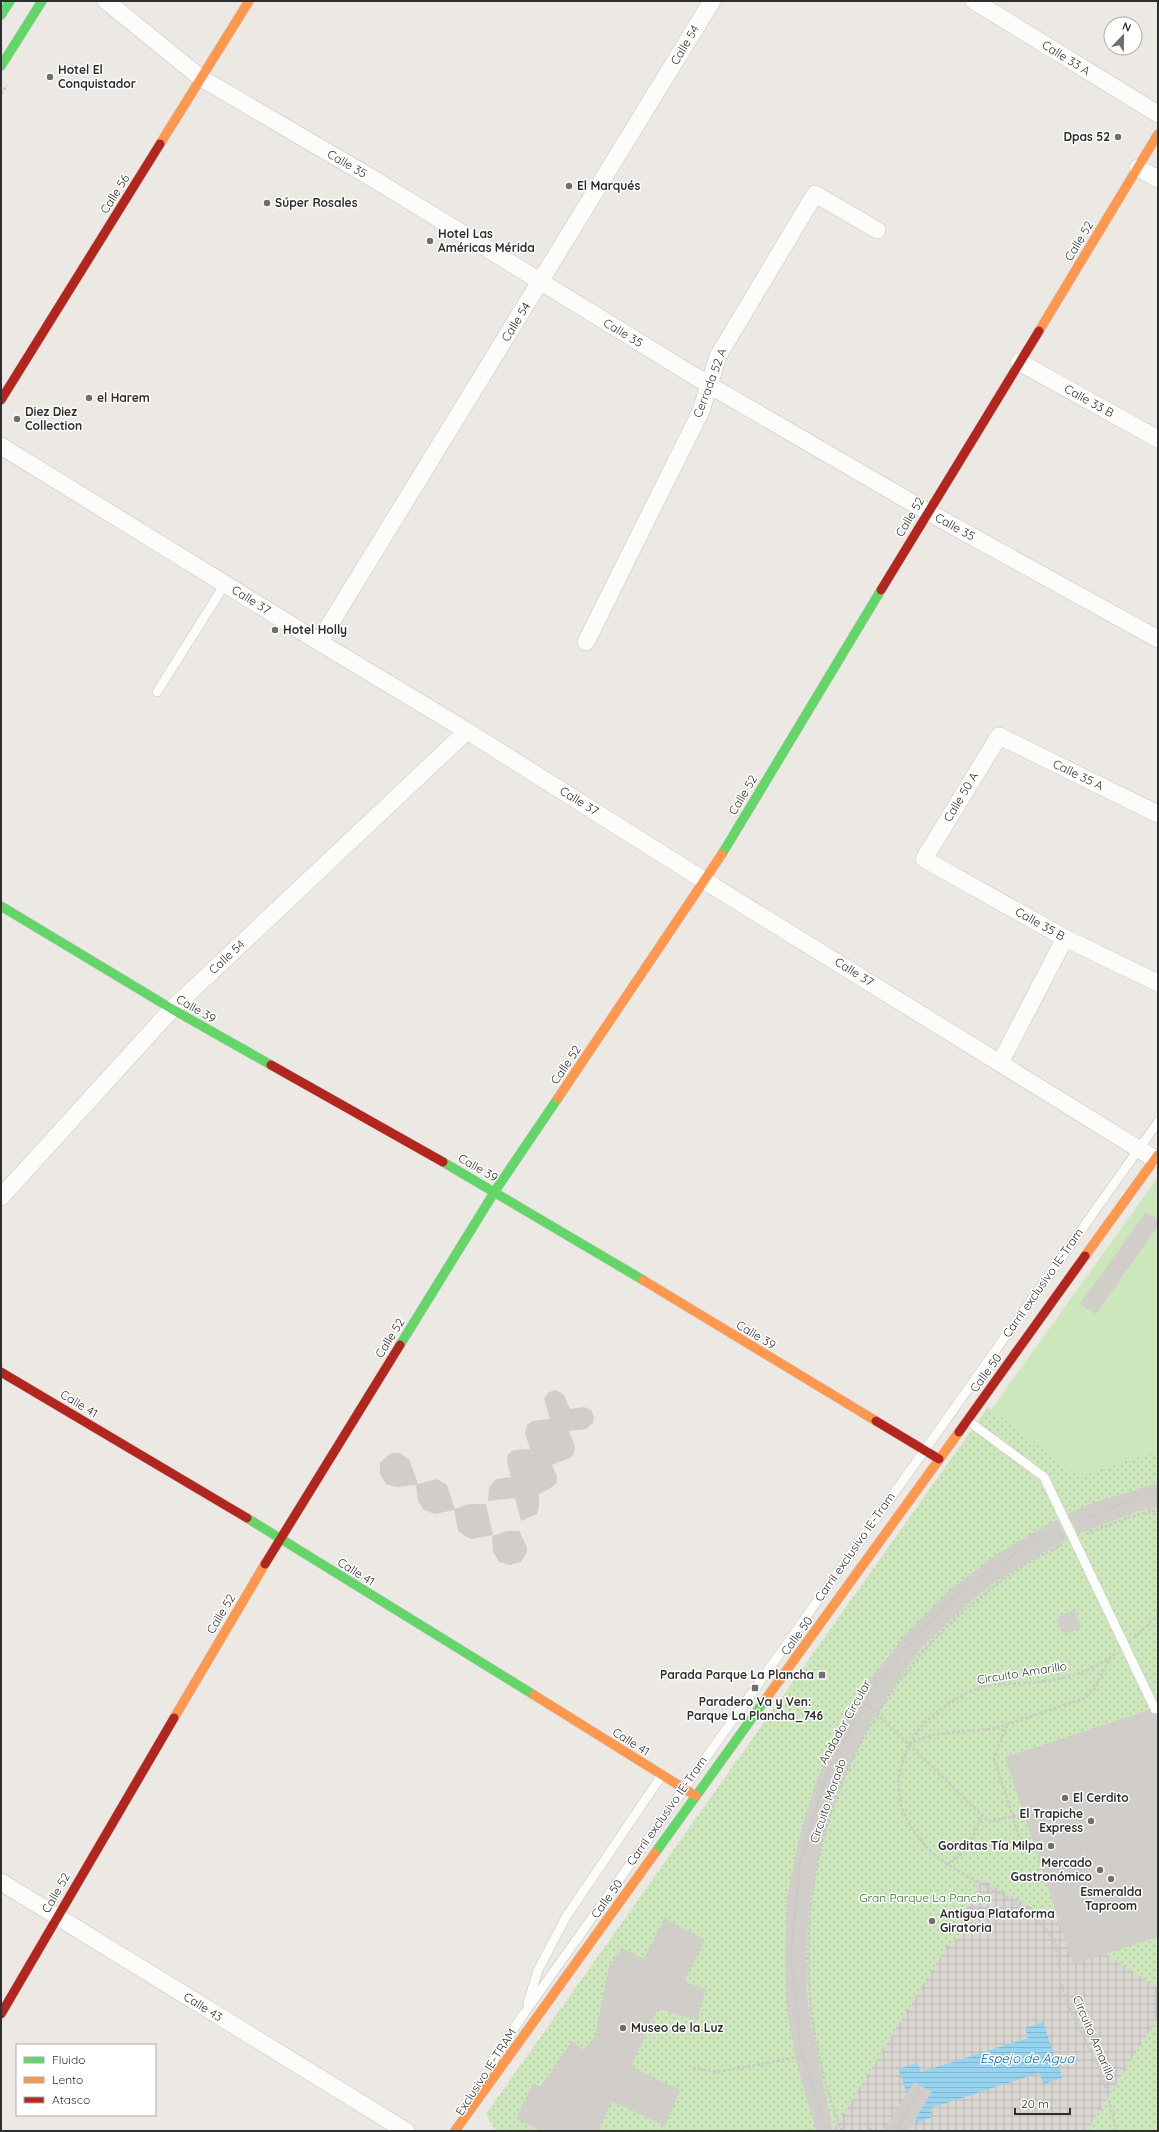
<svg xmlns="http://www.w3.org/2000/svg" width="1159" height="2132" font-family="Quicksand,sans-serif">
<defs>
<pattern id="park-dots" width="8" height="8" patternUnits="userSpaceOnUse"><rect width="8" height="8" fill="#cce7bc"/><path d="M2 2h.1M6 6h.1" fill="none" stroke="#b0c6a2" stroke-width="1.8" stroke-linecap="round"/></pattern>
<pattern id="plaza-grid" width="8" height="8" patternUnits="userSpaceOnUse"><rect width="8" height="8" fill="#dad6d2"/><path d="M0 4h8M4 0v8" fill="none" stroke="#bbb8b5"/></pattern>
<pattern id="water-rules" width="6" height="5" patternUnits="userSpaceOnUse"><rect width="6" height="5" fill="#96d3ee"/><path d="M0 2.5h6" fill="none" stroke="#82b5cc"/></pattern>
</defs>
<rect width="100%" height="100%" fill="#ece8e4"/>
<path fill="#cce7bc" d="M 1158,1177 L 1158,1451 L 1078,1476 L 991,1410 Z"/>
<path fill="url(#park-dots)" d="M 988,1407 L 1078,1476 L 1158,1451 L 1158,2131 L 496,2131 L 486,2114 Z"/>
<path fill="url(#plaza-grid)" d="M 982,1879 L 1060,1924 L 1158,1988 L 1158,2017 L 1087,2131 L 833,2131 L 947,1946 L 959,1937 L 964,1928 L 964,1913 Z"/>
<path fill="url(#water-rules)" d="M 1043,2022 L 1062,2078 L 1044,2084 L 1039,2073 L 930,2108 L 932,2117 L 916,2123 L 899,2069 L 918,2063 L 921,2072 L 1028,2038 L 1025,2028 Z"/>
<path fill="#d1ceca" d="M 1146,1212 L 1158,1220 L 1158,1226 L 1096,1314 L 1080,1304 Z
M 556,1390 L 564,1395 L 570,1409 L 584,1407 L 591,1410 L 594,1416 L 593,1423 L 586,1429 L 569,1431 L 575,1446 L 574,1453 L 570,1458 L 552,1465 L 557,1476 L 557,1483 L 552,1487 L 539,1494 L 539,1507 L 537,1514 L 521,1521 L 515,1498 L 488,1501 L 489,1487 L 496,1479 L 511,1477 L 507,1462 L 508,1454 L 514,1450 L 530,1449 L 525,1433 L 527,1425 L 533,1421 L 550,1419 L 544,1398 L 549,1392 Z
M 393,1453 L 399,1453 L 409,1459 L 418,1484 L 437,1479 L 447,1485 L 455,1509 L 469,1504 L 486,1504 L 493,1535 L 472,1539 L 466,1537 L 458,1531 L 454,1510 L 435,1514 L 424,1510 L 418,1501 L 416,1485 L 396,1487 L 386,1484 L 380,1474 L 380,1463 L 388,1455 Z
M 1158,1483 L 1158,1507 L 1139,1511 L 1078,1534 L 1068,1514 L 1093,1503 Z
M 1057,1519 L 1067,1539 L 999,1579 L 966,1605 L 919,1650 L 872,1719 L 839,1787 L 827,1820 L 816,1866 L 809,1909 L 806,1944 L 806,1982 L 810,2019 L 833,2131 L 816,2131 L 796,2061 L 787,2010 L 785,1961 L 787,1897 L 800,1835 L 816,1782 L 842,1725 L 873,1676 L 909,1630 L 951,1589 L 997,1554 Z
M 507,1531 L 519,1531 L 527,1547 L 527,1552 L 521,1562 L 510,1565 L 499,1562 L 493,1552 L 492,1536 Z
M 1074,1610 L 1082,1627 L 1064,1635 L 1056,1618 Z
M 1149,1710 L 1152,1714 L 1158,1714 L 1158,1937 L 1073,1964 L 1005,1757 Z
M 664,1918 L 705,1940 L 684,1982 L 706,1989 L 697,2020 L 658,2009 L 632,2064 L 636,2067 L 635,2069 L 680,2090 L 665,2126 L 612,2101 L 598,2131 L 542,2131 L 516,2119 L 533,2083 L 540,2087 L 572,2041 L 584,2050 L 595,2036 L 609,1967 L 622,1948 L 644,1959 Z
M 914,2082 L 932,2092 L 908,2131 L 883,2131 Z"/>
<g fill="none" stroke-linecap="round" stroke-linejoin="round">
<g stroke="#c5c4c5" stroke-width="10">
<path id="lane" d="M 157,692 L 225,584
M 967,1420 L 1044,1477 L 1155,1709
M 528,2003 L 538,1970 L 566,1917 L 662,1775
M 494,2059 L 525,2012 L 1158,1122"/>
</g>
<g stroke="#c5c4c5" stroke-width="18">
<path id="street" d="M 106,1 L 201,78 L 377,181 L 709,385 L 928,512 L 1158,639
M 974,1 L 1158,114
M 1138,168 L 1158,179
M 1019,362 L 1158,439
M 1,446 L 319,642 L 467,731 L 705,881 L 1155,1159
M 319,642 L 712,1
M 586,642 L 701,411 L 718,356 L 815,194 L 877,230
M 1158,814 L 999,736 L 924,859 L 1065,938 L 1158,983
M 1000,1063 L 1065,938
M 1,1197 L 172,1009 L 467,731
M 1,1882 L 406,2131"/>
</g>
<g stroke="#c5c4c5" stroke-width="10">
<path id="fast" d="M 1,15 L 10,1
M 1,66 L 42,1
M 722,854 L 881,590
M 1,906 L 172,1009 L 271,1065
M 443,1162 L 643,1280
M 400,1345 L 495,1191 L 558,1098
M 247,1518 L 534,1695
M 655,1853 L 765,1700"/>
</g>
<g stroke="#c5c4c5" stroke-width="10">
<path id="slow" d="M 160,144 L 249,1
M 1039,331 L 1158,134
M 558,1098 L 722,854
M 1085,1256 L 1158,1155
M 643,1280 L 876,1421
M 534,1695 L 696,1796
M 765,1700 L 959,1432
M 174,1718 L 265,1564
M 455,2131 L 655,1853"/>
</g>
<g stroke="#c5c4c5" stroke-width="10">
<path id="jam" d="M 1,400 L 160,144
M 881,590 L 1039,331
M 271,1065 L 443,1162
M 1,1372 L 247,1518
M 876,1421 L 939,1459
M 959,1432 L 1085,1256
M 265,1564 L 400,1345
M 1,2014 L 174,1718"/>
</g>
<path stroke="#c9c9c8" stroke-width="2.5" stroke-dasharray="3 2" stroke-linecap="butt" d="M 1,94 L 7,85
M 1079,1521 L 1137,1497 L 1158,1494
M 1086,1534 L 1130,1517 L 1158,1510
M 1135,1637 L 1158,1615
M 1115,1654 C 1092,1673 1056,1681 1028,1683 C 1016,1684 1004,1683 992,1685 C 969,1689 949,1702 930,1718 C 913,1732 905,1751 900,1772 C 896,1791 901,1811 911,1827 C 918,1837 926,1848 936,1856 C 973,1885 1025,1898 1052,1937 C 1060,1948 1059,1968 1061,1982 C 1068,2013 1087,2040 1099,2069 C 1107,2089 1112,2111 1116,2131
M 866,1703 L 988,1821 L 1025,1815
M 1007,1725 L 994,1759 L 1024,1851
M 909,1744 L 917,1740 L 937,1734 L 997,1728 L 1085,1698 L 1094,1690 L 1110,1658
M 947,1864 C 965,1857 976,1831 982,1815
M 693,2068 L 718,2072 L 804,2056
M 826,2131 L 800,2044 L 791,1954 L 800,1863 L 826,1776 L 877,1681 L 949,1601 L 1037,1538 L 1054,1531
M 842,2131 C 773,1958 811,1764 942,1632 C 977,1597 1017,1566 1062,1545
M 870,2131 L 870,2129 L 873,2131
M 893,2131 L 919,2090
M 896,2131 L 920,2092"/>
<use href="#lane" stroke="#fcfcfb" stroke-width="9"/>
<use href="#street" stroke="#fcfcfb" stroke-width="17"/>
<use href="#fast" stroke="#63d668" stroke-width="9"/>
<use href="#slow" stroke="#ff974d" stroke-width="9"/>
<use href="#jam" stroke="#b3261e" stroke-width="9"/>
</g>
<g fill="#706f6e" stroke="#fff" stroke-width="1.5">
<circle cx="50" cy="77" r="4"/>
<circle cx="1118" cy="137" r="4"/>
<circle cx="569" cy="186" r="4"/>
<circle cx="267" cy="203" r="4"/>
<circle cx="430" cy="241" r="4"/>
<circle cx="89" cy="398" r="4"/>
<circle cx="17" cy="419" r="4"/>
<circle cx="275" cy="630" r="4"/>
<rect x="818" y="1671" width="8" height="8" rx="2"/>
<rect x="751" y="1684" width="8" height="8" rx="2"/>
<circle cx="1065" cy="1798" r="4"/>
<circle cx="1091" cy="1821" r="4"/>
<circle cx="1051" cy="1846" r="4"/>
<circle cx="1100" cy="1870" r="4"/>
<circle cx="1111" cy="1879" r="4"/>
<circle cx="932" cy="1921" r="4"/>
<circle cx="623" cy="2028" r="4"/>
</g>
<g text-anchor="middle" stroke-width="3" stroke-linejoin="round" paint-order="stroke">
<g font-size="12" fill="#2e2e2e" stroke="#fff">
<text transform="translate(685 45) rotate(-59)" y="4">Calle 54</text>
<text transform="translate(1066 58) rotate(32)" y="4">Calle 33 A</text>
<text transform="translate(347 164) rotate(30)" y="4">Calle 35</text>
<text transform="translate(115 194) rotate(-58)" y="4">Calle 56</text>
<text transform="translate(1079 241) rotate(-59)" y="4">Calle 52</text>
<text transform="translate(516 322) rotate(-58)" y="4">Calle 54</text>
<text transform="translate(623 333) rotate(31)" y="4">Calle 35</text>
<text transform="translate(710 383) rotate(-69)" y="4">Cerrada 52 A</text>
<text transform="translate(1089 401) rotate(29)" y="4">Calle 33 B</text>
<text transform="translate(910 517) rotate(-59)" y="4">Calle 52</text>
<text transform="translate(955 527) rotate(29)" y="4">Calle 35</text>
<text transform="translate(251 600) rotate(32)" y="4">Calle 37</text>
<text transform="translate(1078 775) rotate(26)" y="4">Calle 35 A</text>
<text transform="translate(743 795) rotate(-59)" y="4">Calle 52</text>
<text transform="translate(961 797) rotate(-59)" y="4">Calle 50 A</text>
<text transform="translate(579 801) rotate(32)" y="4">Calle 37</text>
<text transform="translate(1040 924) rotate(29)" y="4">Calle 35 B</text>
<text transform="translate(227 957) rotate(-43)" y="4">Calle 54</text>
<text transform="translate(854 972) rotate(32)" y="4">Calle 37</text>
<text transform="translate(196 1009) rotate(30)" y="4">Calle 39</text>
<text transform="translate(566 1065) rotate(-56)" y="4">Calle 52</text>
<text transform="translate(478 1168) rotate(30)" y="4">Calle 39</text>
<text transform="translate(1043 1283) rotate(-55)" y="4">Carril exclusivo IE-Tram</text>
<text transform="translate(756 1335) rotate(31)" y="4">Calle 39</text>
<text transform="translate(390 1338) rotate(-58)" y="4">Calle 52</text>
<text transform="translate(986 1373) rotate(-54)" y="4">Calle 50</text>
<text transform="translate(79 1404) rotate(31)" y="4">Calle 41</text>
<text transform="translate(855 1547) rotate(-55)" y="4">Carril exclusivo IE-Tram</text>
<text transform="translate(356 1572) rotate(32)" y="4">Calle 41</text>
<text transform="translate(221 1614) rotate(-59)" y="4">Calle 52</text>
<text transform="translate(797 1636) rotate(-54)" y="4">Calle 50</text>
<text transform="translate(1022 1673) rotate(-9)" y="4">Circuito Amarillo</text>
<text transform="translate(845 1722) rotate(-61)" y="4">Andador Circular</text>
<text transform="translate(631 1742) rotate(32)" y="4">Calle 41</text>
<text transform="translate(828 1801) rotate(-71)" y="4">Circuito Morado</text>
<text transform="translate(667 1811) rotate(-55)" y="4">Carril exclusivo IE-Tram</text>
<text transform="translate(56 1893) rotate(-60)" y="4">Calle 52</text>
<text transform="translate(607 1899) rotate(-54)" y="4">Calle 50</text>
<text transform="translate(203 2007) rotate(32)" y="4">Calle 43</text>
<text transform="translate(1094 2038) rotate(67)" y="4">Circuito Amarillo</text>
<text transform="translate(486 2072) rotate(-57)" y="4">Exclusivo IE-TRAM</text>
</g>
<g font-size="12" font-weight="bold" fill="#2e2e2e" stroke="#fff" text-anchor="start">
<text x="58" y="74">Hotel El<tspan x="58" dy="14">Conquistador</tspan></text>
<text x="1110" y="141" text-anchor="end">Dpas 52</text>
<text x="577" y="190">El Marqués</text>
<text x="275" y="207">Súper Rosales</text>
<text x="438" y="238">Hotel Las<tspan x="438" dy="14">Américas Mérida</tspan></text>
<text x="97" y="402">el Harem</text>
<text x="25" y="416">Diez Diez<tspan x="25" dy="14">Collection</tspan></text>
<text x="283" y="634">Hotel Holly</text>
<text x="814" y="1679" text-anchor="end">Parada Parque La Plancha</text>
<text x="755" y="1706" text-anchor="middle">Paradero Va y Ven:<tspan x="755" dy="14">Parque La Plancha_746</tspan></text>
<text x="1073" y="1802">El Cerdito</text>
<text x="1083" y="1818" text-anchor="end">El Trapiche<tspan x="1083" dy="14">Express</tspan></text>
<text x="1043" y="1850" text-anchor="end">Gorditas Tía Milpa</text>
<text x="1092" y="1867" text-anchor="end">Mercado<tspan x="1092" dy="14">Gastronómico</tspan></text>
<text x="1111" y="1896" text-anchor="middle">Esmeralda<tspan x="1111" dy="14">Taproom</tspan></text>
<text x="940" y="1918">Antigua Plataforma<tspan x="940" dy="14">Giratoria</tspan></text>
<text x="631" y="2032">Museo de la Luz</text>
</g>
<g font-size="12" fill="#267019" stroke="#fff">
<text x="925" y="1902">Gran Parque La Pancha</text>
</g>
<g font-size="13" font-style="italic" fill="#0968a6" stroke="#fff">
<text x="1027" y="2063">Espejo de Agua</text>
</g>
</g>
<rect width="1159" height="2132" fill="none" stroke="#2e2e2e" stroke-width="4"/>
<rect x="16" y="2044" width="140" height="72" fill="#ffffff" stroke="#ababab"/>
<rect x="24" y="2057" width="20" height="6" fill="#63d668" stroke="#ababab"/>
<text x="52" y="2064" font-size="12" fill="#2e2e2e">Fluido</text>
<rect x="24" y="2077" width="20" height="6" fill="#ff974d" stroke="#ababab"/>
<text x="52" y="2084" font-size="12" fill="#2e2e2e">Lento</text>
<rect x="24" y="2097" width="20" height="6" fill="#b3261e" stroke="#ababab"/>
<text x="52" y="2104" font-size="12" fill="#2e2e2e">Atasco</text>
<g transform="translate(1123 36) rotate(22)"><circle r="19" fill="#ffffff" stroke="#ababab"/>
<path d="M0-3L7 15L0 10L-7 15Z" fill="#706f6e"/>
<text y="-6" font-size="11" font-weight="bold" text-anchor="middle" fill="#2e2e2e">N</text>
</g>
<path d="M1015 2108v6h55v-6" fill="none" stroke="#2e2e2e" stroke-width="2"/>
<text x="1021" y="2108" font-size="12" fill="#2e2e2e" stroke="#ffffff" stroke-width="3" paint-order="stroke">20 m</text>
</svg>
